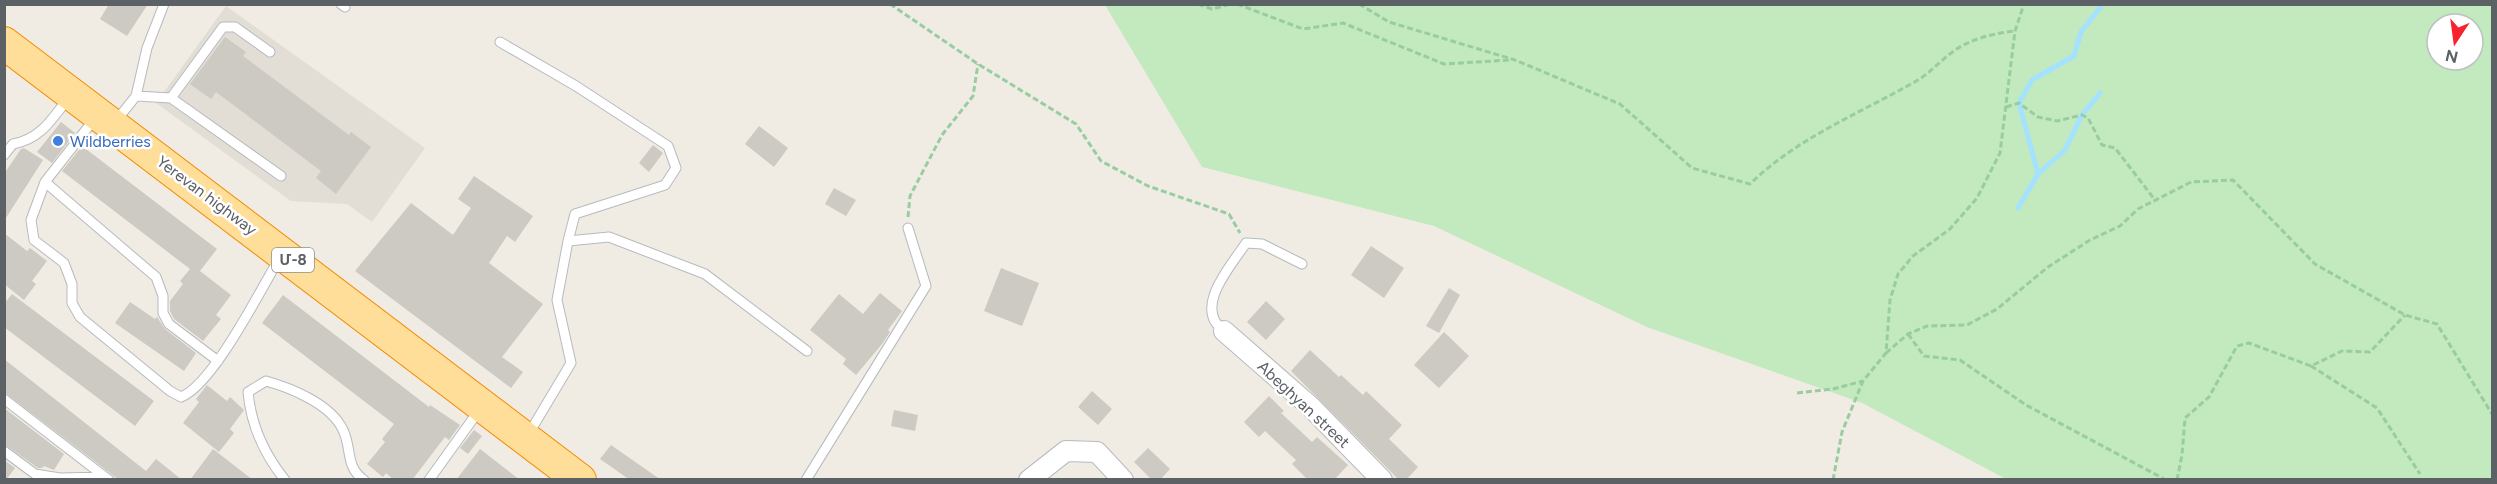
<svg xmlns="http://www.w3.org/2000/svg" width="2497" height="484" font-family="Figtree,'Noto Sans Armenian',sans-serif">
<rect width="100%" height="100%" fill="#f0ece4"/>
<path fill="#e2ddd5" d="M 226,6 L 425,148 L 372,222 L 347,204 L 291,201 L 156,103 Z"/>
<path fill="#c3e9be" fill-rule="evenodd" d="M 1105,5 L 2492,5 L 2492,479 L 2006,479 L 1862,403 L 1647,327 L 1434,226 L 1202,167 ZM 2437,24 L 2473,24 L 2473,60 L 2437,60 Z"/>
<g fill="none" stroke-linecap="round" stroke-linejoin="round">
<path stroke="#a4e2ff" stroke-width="5" d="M 2038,174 L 2065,150 L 2082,115 L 2100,93
M 2018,208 L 2038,174 L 2019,103 L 2032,80 L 2074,56 L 2081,32 L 2103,4"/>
</g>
<path fill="#cdc9c3" d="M 109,4 L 148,4 L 127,36 L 100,19 Z
M 225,37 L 246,52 L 243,56 L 349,135 L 351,132 L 371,147 L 336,194 L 316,178 L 321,171 L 216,92 L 211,99 L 190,84 Z
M 61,122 L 75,133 L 52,163 L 37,152 Z
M 759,126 L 788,148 L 774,167 L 745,144 Z
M 653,145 L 663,153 L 649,172 L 639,163 Z
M 82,146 L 217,249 L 200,271 L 231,295 L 216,315 L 221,319 L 203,341 L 174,319 L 170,311 L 170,301 L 183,284 L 180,281 L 190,269 L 62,171 Z
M 24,148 L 43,160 L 4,221 L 4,174 L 21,149 Z
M 474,176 L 533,216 L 515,242 L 507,236 L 489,263 L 543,304 L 502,357 L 523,372 L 511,388 L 355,271 L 411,203 L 453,235 L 471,208 L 458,199 Z
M 834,188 L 856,200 L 846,216 L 825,204 Z
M 4,233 L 27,251 L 30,248 L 47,261 L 32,281 L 36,284 L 24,300 L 4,284 Z
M 1371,246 L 1404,268 L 1384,298 L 1351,275 Z
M 1001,268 L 1039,283 L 1022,326 L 984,311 Z
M 1449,288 L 1460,295 L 1439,333 L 1426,326 Z
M 880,293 L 902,311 L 888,330 L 890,332 L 882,344 L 856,375 L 843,364 L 846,359 L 810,330 L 839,294 L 863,314 Z
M 12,294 L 154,401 L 135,426 L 4,327 L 4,304 Z
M 283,295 L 429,407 L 430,405 L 460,425 L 449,440 L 445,437 L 412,480 L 394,480 L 386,473 L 383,477 L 367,464 L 385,442 L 382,439 L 394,424 L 262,323 Z
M 1266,301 L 1285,319 L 1266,340 L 1247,322 Z
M 130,302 L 155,319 L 157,317 L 165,329 L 196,353 L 184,371 L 115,323 Z
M 1444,332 L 1469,356 L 1439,388 L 1414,365 Z
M 1310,350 L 1339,377 L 1341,375 L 1363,395 L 1366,391 L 1402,425 L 1389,439 L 1418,467 L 1406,480 L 1399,480 L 1291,371 Z
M 4,359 L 146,471 L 156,459 L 182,480 L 119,480 L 4,392 Z
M 207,385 L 227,401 L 230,397 L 244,410 L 230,429 L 234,433 L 219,452 L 183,423 L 199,402 L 196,399 Z
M 1092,391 L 1112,409 L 1098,425 L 1078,407 Z
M 1269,396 L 1284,411 L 1281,413 L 1312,442 L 1317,437 L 1348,465 L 1334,480 L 1308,480 L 1292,464 L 1296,460 L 1265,431 L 1259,437 L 1244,422 Z
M 4,408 L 64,454 L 54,470 L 44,466 L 42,468 L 38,468 L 4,444 Z
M 894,410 L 918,415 L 915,431 L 891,426 Z
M 474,430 L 482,436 L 468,454 L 460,448 Z
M 611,445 L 661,480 L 630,480 L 600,459 Z
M 1148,448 L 1170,469 L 1160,480 L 1152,480 L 1134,462 Z
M 213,449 L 253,480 L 190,480 Z
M 480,449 L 520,480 L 456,480 Z
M 4,460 L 15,468 L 6,480 L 4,480 Z"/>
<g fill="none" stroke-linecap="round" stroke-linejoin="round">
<g stroke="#b6bbbf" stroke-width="11">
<path id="service" d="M 341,4 L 345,7
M 500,42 L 576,86 L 668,146 L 676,168 L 665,185 L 575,214 L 568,241
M 136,96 L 147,48 L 164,4
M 171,98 L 281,176
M 96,117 L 45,182 L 31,220 L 34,240 L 64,263 L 72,284 L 72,303 L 80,317 L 170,391 L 181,397 C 213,385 261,289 280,257
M 115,122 L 136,96 L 171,98 L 223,27 L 235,27 L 270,52
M 4,155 L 13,144 C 41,139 52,119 69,97
M 45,182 L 156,277 L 163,296 L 163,313 L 169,324 L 218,361
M 1224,331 C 1192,308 1231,266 1246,243 L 1262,244 L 1302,264
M 4,399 L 109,480
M 528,435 L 571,363 L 557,300 L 568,241 L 609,237 L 705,274 L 807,351
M 4,451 L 35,474 L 60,478 L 104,477
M 285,480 C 264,454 251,425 248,392 L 266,381 C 291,388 331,404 343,430 C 352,448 345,467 364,480
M 429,480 L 480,409
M 806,480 L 926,286 L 908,228"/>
</g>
<g stroke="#b6bbbf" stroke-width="22">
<path id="minor" d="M 1224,331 L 1311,407 L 1382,480
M 1029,480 L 1066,451 L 1097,452 L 1123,480"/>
</g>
<g stroke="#f38a00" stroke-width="34">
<path id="trunk" d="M 4,43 L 580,480"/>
</g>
<path stroke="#98cda1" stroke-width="3" stroke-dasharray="6 3" stroke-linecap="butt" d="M 890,4 L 978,64 L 1076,124 L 1101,161 L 1148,186 L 1229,214 L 1240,233
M 1198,4 L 1212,9 L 1231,4
M 1237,4 L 1303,29 L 1343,23 L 1444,64 L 1510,60
M 1359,4 L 1389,22 L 1515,60 L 1620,104 L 1692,168 L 1750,184 C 1798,137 1861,113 1918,80 C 1931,72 1941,60 1954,51 C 1970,39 1995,33 2015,31
M 2006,107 L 2019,103 L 2038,117 L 2057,121 L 2082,115 L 2088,118 L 2102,145 L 2115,148 L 2155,200
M 908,217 L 910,196 L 942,135 L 973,96 L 978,64
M 1908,334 L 1924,356 L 1960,360 L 2026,405 L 2166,480
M 1886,353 L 1908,334 L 1927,326 L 1967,325 L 1997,309 L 2048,267 L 2090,240 L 2120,226 L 2138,209 L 2191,182 L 2233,180 L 2315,264 L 2405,315 L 2437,324 L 2492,414
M 2311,366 L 2377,408 L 2420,474
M 1797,393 L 1833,389 L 1863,381
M 1833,480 L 1842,432 L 1863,381 L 1886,353 L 1890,300 L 1898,274 L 1913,256 L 1950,229 L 1977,198 L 2000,153 L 2015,31 L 2024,4
M 2177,480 L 2182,455 L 2185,418 L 2209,397 L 2237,346 L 2249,343 L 2311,366 L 2342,351 L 2370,352 L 2405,315"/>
<use href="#service" stroke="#fff" stroke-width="9"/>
<use href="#minor" stroke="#fff" stroke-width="20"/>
<use href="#trunk" stroke="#ffde9a" stroke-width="32"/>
</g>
<circle fill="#3f7fe0" stroke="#fff" stroke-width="2" cx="58" cy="141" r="6"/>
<g text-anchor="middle" stroke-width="5" stroke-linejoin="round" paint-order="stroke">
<rect fill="#fff" stroke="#8d9094" stroke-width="1.5" x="272" y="248" width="42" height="24" rx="4.5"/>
<g font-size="15" font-weight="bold" fill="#5c6166">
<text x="293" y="265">Մ-8</text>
</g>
<g font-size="16" fill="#366cbe" stroke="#fff" text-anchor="start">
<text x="70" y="147">Wildberries</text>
</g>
<g font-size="16" fill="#5c6166" stroke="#fff">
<text transform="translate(207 195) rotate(37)" y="6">Yerevan highway</text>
<text transform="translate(1304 404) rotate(43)" y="6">Abeghyan street</text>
</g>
</g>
<rect width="2497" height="484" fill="none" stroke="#5c6166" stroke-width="12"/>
<g transform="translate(2455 42) rotate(193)"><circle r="28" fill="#ffffff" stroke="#bec0c2" stroke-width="1.5"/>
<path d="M0-4.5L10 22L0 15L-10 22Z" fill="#f7222b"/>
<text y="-9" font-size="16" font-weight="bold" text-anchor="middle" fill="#5c6166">N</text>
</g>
</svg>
